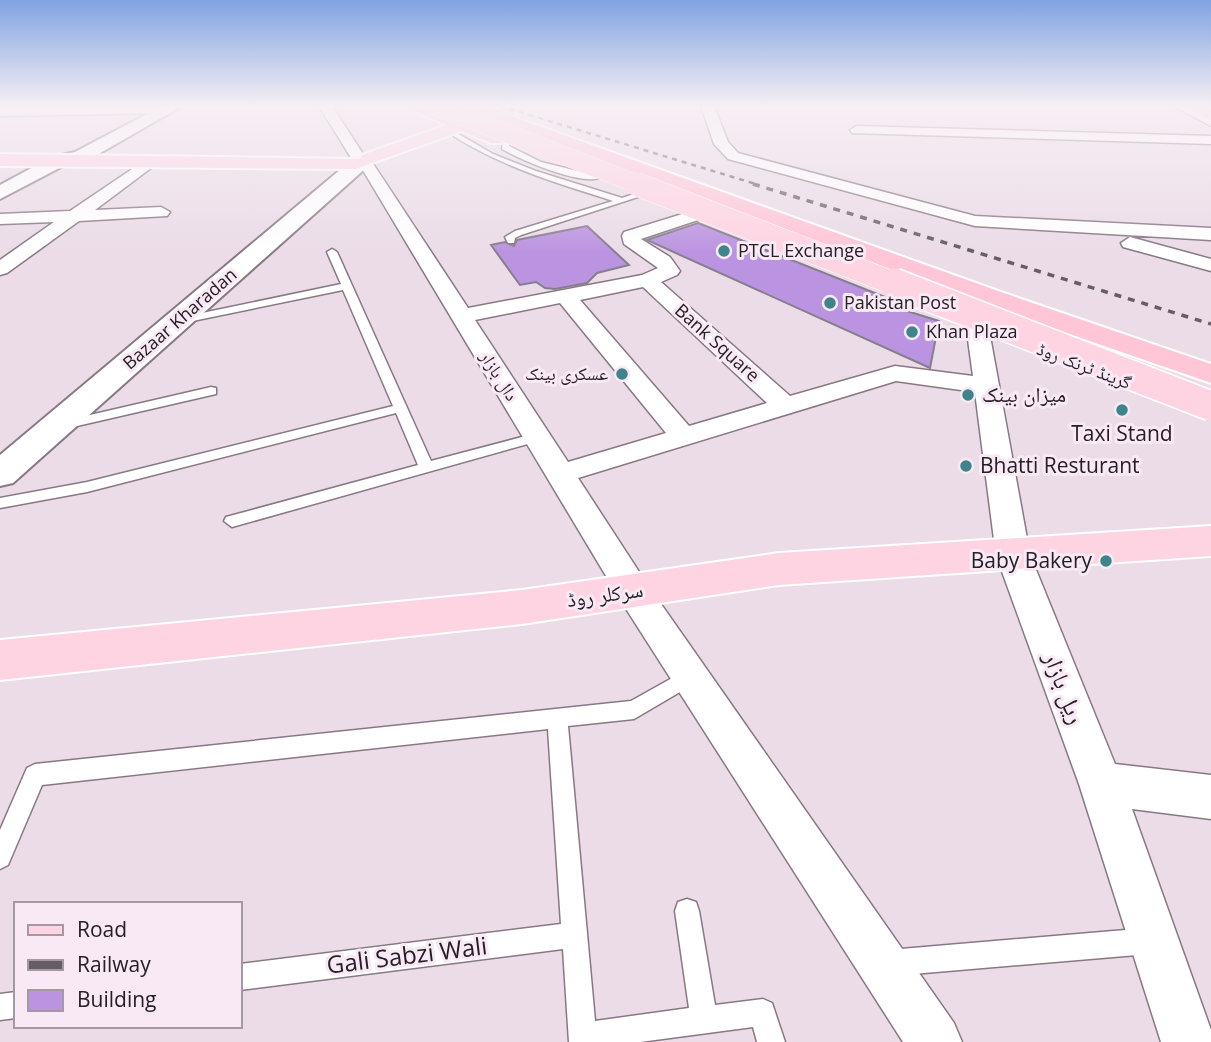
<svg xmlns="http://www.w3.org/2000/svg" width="1211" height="1042" font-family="'Open Sans','Noto Naskh Arabic',sans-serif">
<rect width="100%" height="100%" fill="#ebdce7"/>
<path fill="#bb94e1" stroke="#857e8c" stroke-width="2" d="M 698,223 L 885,297 L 878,302 L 939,321 L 930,368 L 647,240 Z
M 587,226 L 629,265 L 597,273 L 587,283 L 555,289 L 545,288 L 536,282 L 520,285 L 491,245 L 505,242 L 514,246 L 517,240 Z"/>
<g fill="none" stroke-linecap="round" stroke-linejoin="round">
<g stroke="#877984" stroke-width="3">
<path id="service" d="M 446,129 L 450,129 L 493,154 L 536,171 L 622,198 L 640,192 L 644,195 L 521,235 L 515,238 L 514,243 L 508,243 L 505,237 L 515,231 L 613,201 C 554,182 498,166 446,131 Z
M 503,141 L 509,141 L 509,146 L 541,162 L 602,177 C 583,187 521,160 502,149 Z
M 332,249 L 337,252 L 431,461 L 537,433 L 544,437 L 542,440 L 232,527 L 224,521 L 226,517 L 418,465 L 396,413 L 87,492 L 0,508 L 0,498 L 87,482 L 393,406 L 343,290 L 178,324 L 172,321 L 178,318 L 341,284 L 327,252 Z
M 211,387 L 216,388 L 216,394 L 64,429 L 57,425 L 64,421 Z
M 690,668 L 697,670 L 700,676 L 697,682 L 634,719 L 568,726 L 595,1021 L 689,1008 L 675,911 L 678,902 L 687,899 L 696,902 L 699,911 L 715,1005 L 763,999 L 772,1003 L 785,1042 L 757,1042 L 753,1027 L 640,1042 L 569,1042 L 563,949 L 240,990 L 240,964 L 561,924 L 548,729 L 42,785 L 8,865 L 0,869 L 0,830 L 27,768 L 35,764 L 631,701 Z
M 1149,928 L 1158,932 L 1162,941 L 1158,950 L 1149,954 L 889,976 L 880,972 L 876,963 L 880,954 L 889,950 Z
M 16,992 L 16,1018 L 0,1020 L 0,994 Z"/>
</g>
<g stroke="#877984" stroke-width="3">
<path id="minor" d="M 173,106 L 173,112 L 168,113 L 0,116 L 0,108 Z
M 319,106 L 332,106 L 365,157 L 370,159 L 468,308 L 642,275 L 658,268 L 624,244 L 622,236 L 624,232 L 692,211 L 701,216 L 698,220 L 641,239 L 670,257 L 680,271 L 677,275 L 661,282 L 790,396 L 895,366 L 973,376 L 966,325 L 969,320 L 985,320 L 988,325 L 1030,555 L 1115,764 L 1211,775 L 1211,819 L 1132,809 L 1211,1030 L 1211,1042 L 1161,1042 L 1079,784 L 996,555 L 975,392 L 896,381 L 578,478 L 645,581 L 954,1023 L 962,1042 L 903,1042 L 621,601 L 358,162 L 353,161 ZM 643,287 L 767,403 L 689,426 L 580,300 ZM 560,303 L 666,433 L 568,462 L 475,320 Z
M 701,106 L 714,106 L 728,142 L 738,153 L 975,216 L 1211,228 L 1211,240 L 975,226 L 728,159 L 714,144 Z
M 1174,106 L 1190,106 L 1211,117 L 1211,126 Z
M 857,126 L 1211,136 L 1211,144 L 852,133 L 850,130 Z
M 150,157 L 155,159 L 158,162 L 155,165 L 95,210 L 161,207 L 170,212 L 167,216 L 79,221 L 7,273 L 0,275 L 0,260 L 54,222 L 0,224 L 0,214 L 70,211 Z
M 1130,237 L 1211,259 L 1211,271 L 1123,247 L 1121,243 Z"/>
</g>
<g stroke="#877984" stroke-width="4">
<path id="tertiary" d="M 162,106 L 182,106 L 88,160 L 65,165 L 0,199 L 0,185 L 52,157 L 75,152 Z
M 360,157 L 367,159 L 369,163 L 367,167 L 13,483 L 0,486 L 0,455 L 353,159 Z"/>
</g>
<g stroke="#fff" stroke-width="4">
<path id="primary" d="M 509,106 L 534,106 L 532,109 L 494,121 L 486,116 L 488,113 Z
M 1184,106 L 1205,106 L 1211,110 L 1211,121 Z
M 461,120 L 467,121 L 469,125 L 467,129 L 355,169 L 0,166 L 0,154 L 360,159 L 362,155 Z
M 1211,526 L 1211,556 L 779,585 L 522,624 L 0,680 L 0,640 L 522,590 L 779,553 Z"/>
</g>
<g stroke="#fff" stroke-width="4">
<path id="trunk" d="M 401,106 L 424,106 L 503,135 L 506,139 L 503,143 L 491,143 Z
M 463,106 L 483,106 L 998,291 L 1211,364 L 1211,383 L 980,303 L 464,110 Z"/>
</g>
<use href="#service" fill="#fff" fill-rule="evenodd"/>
<use href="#minor" fill="#fff" fill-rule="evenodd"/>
<use href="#tertiary" fill="#fff" fill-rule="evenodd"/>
<use href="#primary" fill="#ffd4e2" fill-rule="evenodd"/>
<use href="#trunk" fill="#ffc6d8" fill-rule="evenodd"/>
<path stroke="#675e65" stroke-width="2.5" stroke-dasharray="5 5" stroke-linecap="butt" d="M 500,106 L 759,185"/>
<path stroke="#675e65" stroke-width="3.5" stroke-dasharray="7 7" stroke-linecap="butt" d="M 753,184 L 1211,324"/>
<g stroke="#fff" stroke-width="19" stroke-linecap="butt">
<path id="primary-bridge-far2" d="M 435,106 L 640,185"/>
</g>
<g stroke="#fff" stroke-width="24" stroke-linecap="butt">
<path id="primary-bridge-far1" d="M 636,184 L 898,285"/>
</g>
<g stroke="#fff" stroke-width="32" stroke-linecap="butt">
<path id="primary-bridge" d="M 894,283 L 1211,406"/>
</g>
<use href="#primary-bridge-far2" stroke="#ffd4e2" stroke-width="18"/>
<use href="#primary-bridge-far1" stroke="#ffd4e2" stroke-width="23"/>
<use href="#primary-bridge" stroke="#ffd4e2" stroke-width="29"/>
</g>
<linearGradient id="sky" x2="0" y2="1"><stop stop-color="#81a3e1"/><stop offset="0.42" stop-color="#f6eff4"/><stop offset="1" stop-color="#f6eff4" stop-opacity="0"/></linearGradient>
<rect width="1211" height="252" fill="url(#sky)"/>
<g fill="#3d848c" stroke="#f8e9f5" stroke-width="2.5">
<circle cx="724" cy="251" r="7"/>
<circle cx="830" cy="303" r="7"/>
<circle cx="912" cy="332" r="7"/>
<circle cx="622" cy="374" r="7"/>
<circle cx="968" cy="395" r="7"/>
<circle cx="1122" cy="410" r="7"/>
<circle cx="966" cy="466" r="7"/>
<circle cx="1106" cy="561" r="7"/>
</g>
<g text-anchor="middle" stroke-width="6" stroke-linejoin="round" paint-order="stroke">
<g font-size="18" fill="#262025" stroke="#f8e9f5" text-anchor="start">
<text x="738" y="257">PTCL Exchange</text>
<text x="844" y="309">Pakistan Post</text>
<text x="926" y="338">Khan Plaza</text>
<text x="608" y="380" text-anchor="end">عسکری بینک</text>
</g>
<g font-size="18" fill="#262025" stroke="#f8e9f5">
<text transform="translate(180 319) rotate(-41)" y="6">Bazaar Kharadan</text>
<text transform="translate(717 343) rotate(42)" y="6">Bank Square</text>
<text transform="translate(1084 366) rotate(21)" y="6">گرینڈ ٹرنک روڈ</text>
<text transform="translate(499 376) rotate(58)" y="6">دال بازار</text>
</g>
<g font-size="21" fill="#262025" stroke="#f8e9f5" text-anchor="start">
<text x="982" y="402">میزان بینک</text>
<text x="1122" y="441" text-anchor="middle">Taxi Stand</text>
<text x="980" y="473">Bhatti Resturant</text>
<text x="1092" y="568" text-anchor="end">Baby Bakery</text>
</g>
<g font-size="21" fill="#262025" stroke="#f8e9f5">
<text transform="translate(605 595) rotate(-8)" y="7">سرکلر روڈ</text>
</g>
<g font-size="24" fill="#262025" stroke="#f8e9f5">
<text transform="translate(1064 688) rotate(69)" y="8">ریل بازار</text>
<text transform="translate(407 956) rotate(-7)" y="8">Gali Sabzi Wali</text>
</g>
</g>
<rect x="14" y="902" width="228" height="126" fill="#f8e9f5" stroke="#a499a2" stroke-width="2"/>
<rect x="28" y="925" width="35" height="10" fill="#ffd4e2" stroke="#a499a2" stroke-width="2"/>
<text x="77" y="937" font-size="21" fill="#262025">Road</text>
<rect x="28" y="960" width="35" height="10" fill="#675e65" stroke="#a499a2" stroke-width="2"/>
<text x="77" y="972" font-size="21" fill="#262025">Railway</text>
<rect x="28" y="990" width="35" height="21" fill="#bb94e1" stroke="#a499a2" stroke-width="2"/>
<text x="77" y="1007" font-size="21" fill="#262025">Building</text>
</svg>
